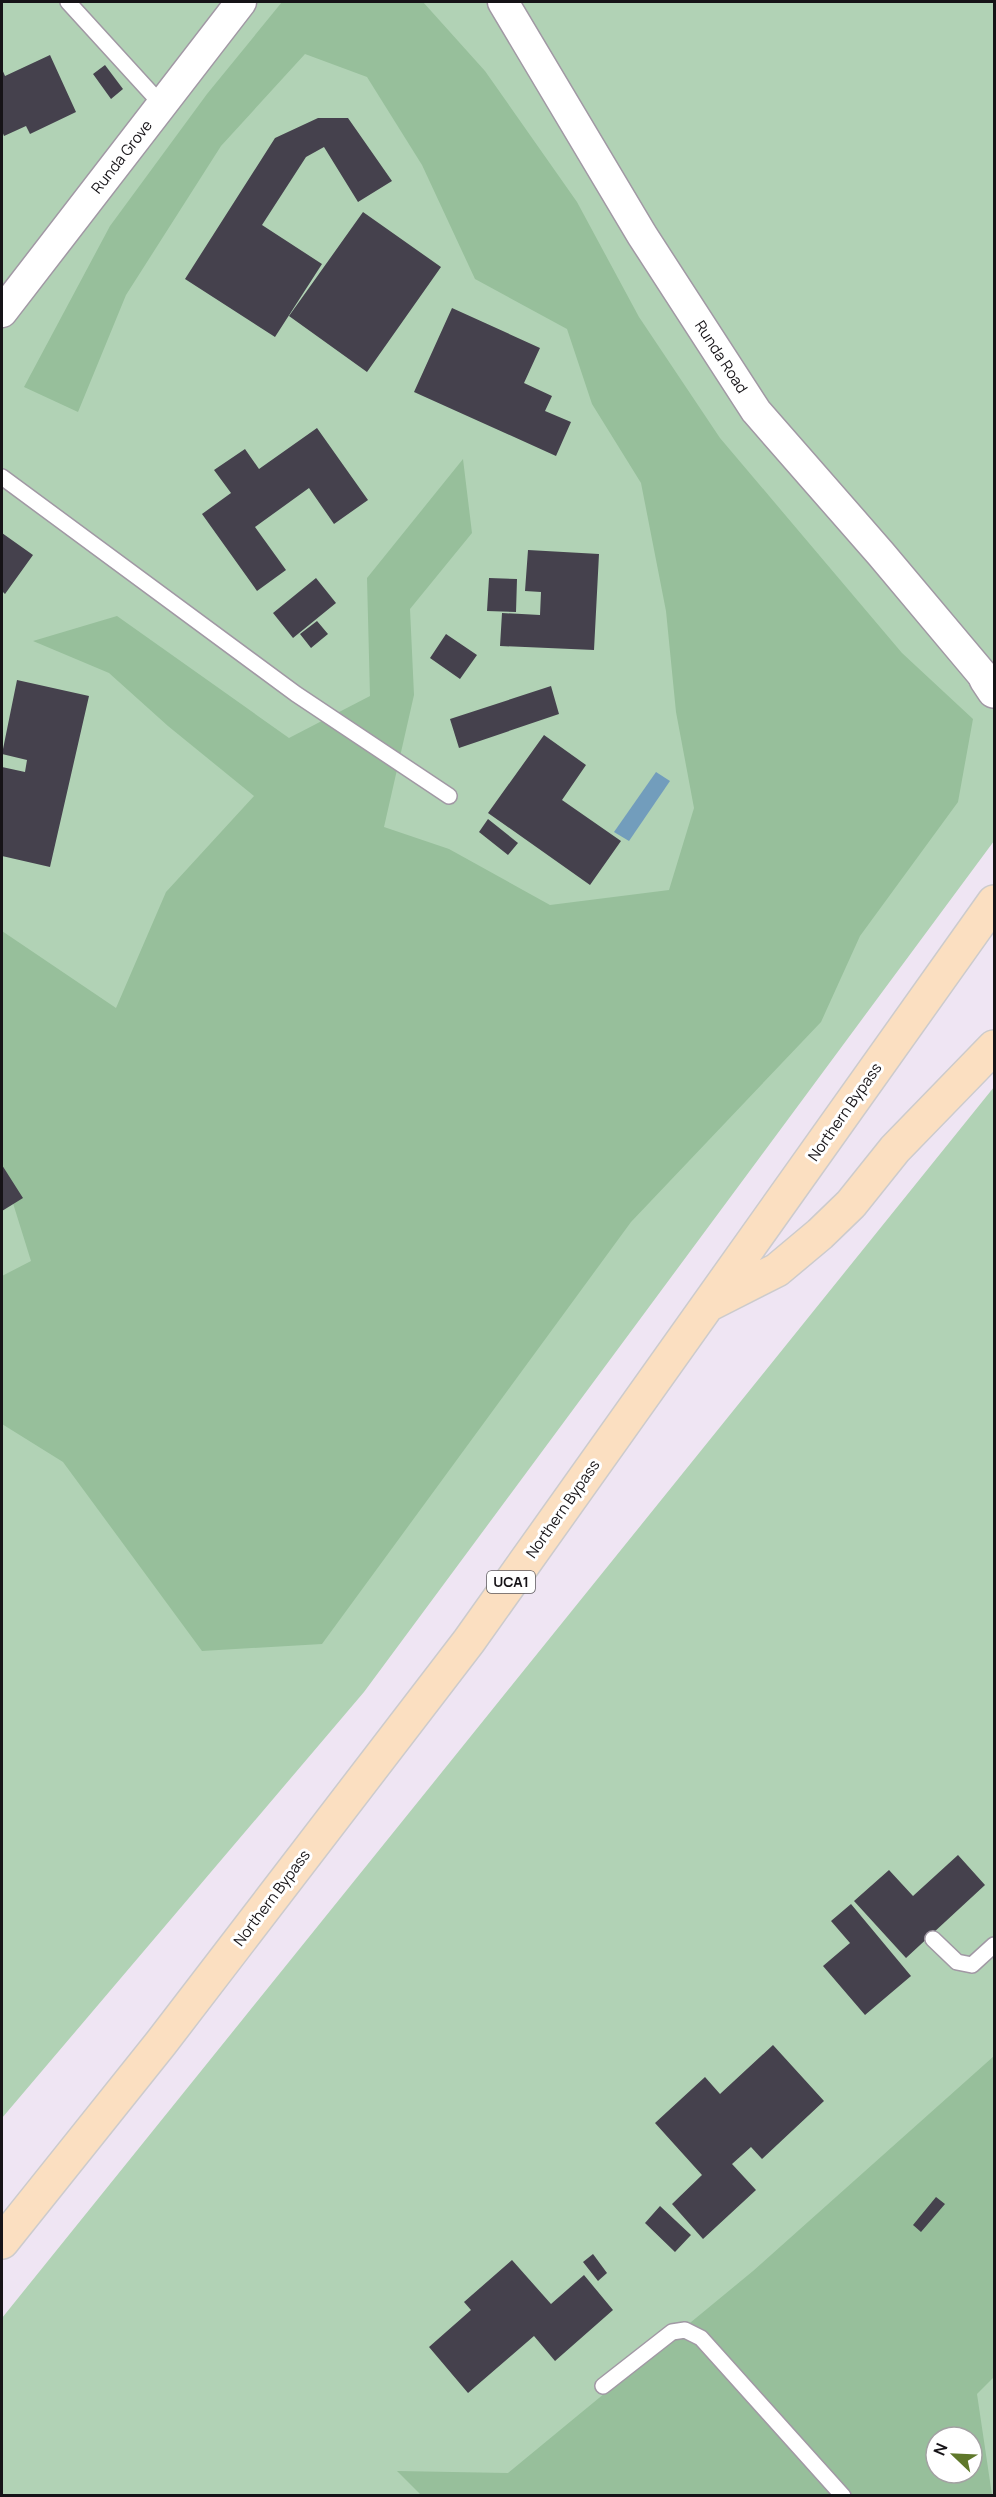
<svg xmlns="http://www.w3.org/2000/svg" width="996" height="2497" font-family="Manrope,sans-serif">
<rect width="100%" height="100%" fill="#efe5f3"/>
<path fill="#b1d2b5" fill-rule="evenodd" d="M 2,2 L 994,2 L 994,841 L 364,1692 L 2,2118 Z
M 994,1087 L 994,2495 L 2,2496 L 2,2318 ZM 936,2437 L 972,2437 L 972,2473 L 936,2473 Z"/>
<path fill="#97bf9b" fill-rule="evenodd" d="M 282,2 L 423,2 L 485,71 L 577,202 L 639,317 L 720,438 L 902,653 L 973,719 L 958,802 L 860,936 L 821,1022 L 631,1222 L 322,1644 L 202,1651 L 63,1462 L 2,1424 L 2,1276 L 31,1261 L 2,1168 L 2,931 L 116,1008 L 166,892 L 254,796 L 168,726 L 109,673 L 33,641 L 117,616 L 289,738 L 370,696 L 367,578 L 463,459 L 472,533 L 410,609 L 414,695 L 384,827 L 449,849 L 550,905 L 669,890 L 694,808 L 676,712 L 666,611 L 641,483 L 592,404 L 567,329 L 475,279 L 422,165 L 367,77 L 305,54 L 221,146 L 126,295 L 78,412 L 24,387 L 110,226 L 207,94 Z
M 994,2056 L 994,2377 L 977,2394 L 992,2495 L 422,2496 L 397,2471 L 508,2473 L 753,2271 ZM 936,2437 L 972,2437 L 972,2473 L 936,2473 Z"/>
<path fill="#729dbc" d="M 656,772 L 670,781 L 629,841 L 614,832 Z"/>
<path fill="#45414d" d="M 50,55 L 76,112 L 30,134 L 26,126 L 4,136 L 2,131 L 2,69 L 5,76 Z
M 105,65 L 123,89 L 111,99 L 93,74 Z
M 318,118 L 348,118 L 392,181 L 358,202 L 324,147 L 306,157 L 262,225 L 322,264 L 275,337 L 185,279 L 275,138 Z
M 363,212 L 441,267 L 367,372 L 289,316 Z
M 452,308 L 540,348 L 524,383 L 552,396 L 545,411 L 571,422 L 556,456 L 414,392 Z
M 317,428 L 368,500 L 334,524 L 309,488 L 255,527 L 286,570 L 257,591 L 202,514 L 231,493 L 214,470 L 245,449 L 259,469 Z
M 2,533 L 33,555 L 5,594 L 2,591 Z
M 528,550 L 599,554 L 594,650 L 500,646 L 502,613 L 540,615 L 541,592 L 525,591 Z
M 316,578 L 336,603 L 293,638 L 273,613 Z
M 489,578 L 517,579 L 516,612 L 487,611 Z
M 317,621 L 328,634 L 311,648 L 300,634 Z
M 446,634 L 477,655 L 460,679 L 430,658 Z
M 17,680 L 89,696 L 50,867 L 2,856 L 2,767 L 25,772 L 27,760 L 2,754 Z
M 551,686 L 559,714 L 459,748 L 450,719 Z
M 544,735 L 586,765 L 562,800 L 621,841 L 590,885 L 488,813 Z
M 488,819 L 518,843 L 508,855 L 479,832 Z
M 2,1165 L 23,1198 L 2,1211 Z
M 958,1855 L 985,1885 L 906,1958 L 854,1901 L 889,1870 L 913,1896 Z
M 851,1904 L 911,1976 L 865,2015 L 823,1966 L 850,1943 L 831,1921 Z
M 773,2045 L 824,2101 L 762,2159 L 751,2147 L 732,2164 L 756,2190 L 703,2239 L 672,2204 L 702,2175 L 655,2123 L 705,2077 L 720,2094 Z
M 936,2197 L 945,2204 L 921,2232 L 913,2225 Z
M 660,2206 L 691,2235 L 675,2252 L 645,2223 Z
M 593,2254 L 607,2273 L 598,2281 L 583,2262 Z
M 512,2260 L 551,2304 L 584,2275 L 613,2310 L 555,2361 L 534,2336 L 468,2393 L 429,2347 L 471,2310 L 464,2302 Z"/>
<g fill="none" stroke-linecap="round" stroke-linejoin="round">
<g stroke="#a198a4" stroke-width="18">
<path id="service" d="M 68,2 L 162,105
M 2,477 L 296,694 L 449,796
M 933,1939 L 957,1962 L 972,1965 L 994,1945
M 603,2386 L 672,2332 L 685,2330 L 701,2338 L 843,2496"/>
</g>
<g stroke="#a198a4" stroke-width="33">
<path id="minor" d="M 503,2 L 642,235 L 756,411 L 881,554 L 986,679
M 2,312 L 241,2"/>
</g>
<g stroke="#a198a4" stroke-width="36">
<path id="tertiary" d="M 986,679 L 994,691"/>
</g>
<g stroke="#cccbcc" stroke-width="36">
<path id="primary" d="M 712,1303 L 777,1270 L 820,1234 L 851,1204 L 895,1149 L 994,1047
M 2,2242 L 161,2043 L 469,1641 L 994,902"/>
</g>
<use href="#service" stroke="#fff" stroke-width="15"/>
<use href="#minor" stroke="#fff" stroke-width="30"/>
<use href="#tertiary" stroke="#fff" stroke-width="33"/>
<use href="#primary" stroke="#fbdfc1" stroke-width="33"/>
</g>
<g text-anchor="middle" stroke-width="6" stroke-linejoin="round" paint-order="stroke">
<rect fill="#fff" stroke="#5c5a5d" stroke-width="1.5" x="487" y="1571" width="48" height="22" rx="4.5"/>
<g font-size="14" font-weight="bold" fill="#161317">
<text x="511" y="1587">UCA1</text>
</g>
<g font-size="15" fill="#161317" stroke="#fff">
<text transform="translate(122 157) rotate(-52)" y="5">Runda Grove</text>
<text transform="translate(721 357) rotate(57)" y="5">Runda Road</text>
<text transform="translate(845 1112) rotate(-55)" y="5">Northern Bypass</text>
<text transform="translate(563 1509) rotate(-55)" y="5">Northern Bypass</text>
<text transform="translate(272 1898) rotate(-53)" y="5">Northern Bypass</text>
</g>
</g>
<rect width="996" height="2497" fill="none" stroke="#161317" stroke-width="6"/>
<g transform="translate(954 2455) rotate(293)"><circle r="28" fill="#ffffff" stroke="#a2a1a2" stroke-width="1.5"/>
<path d="M0-4.5L10 22L0 15L-10 22Z" fill="#5f782b"/>
<text y="-9" font-size="16" font-weight="bold" text-anchor="middle" fill="#161317">N</text>
</g>
</svg>
